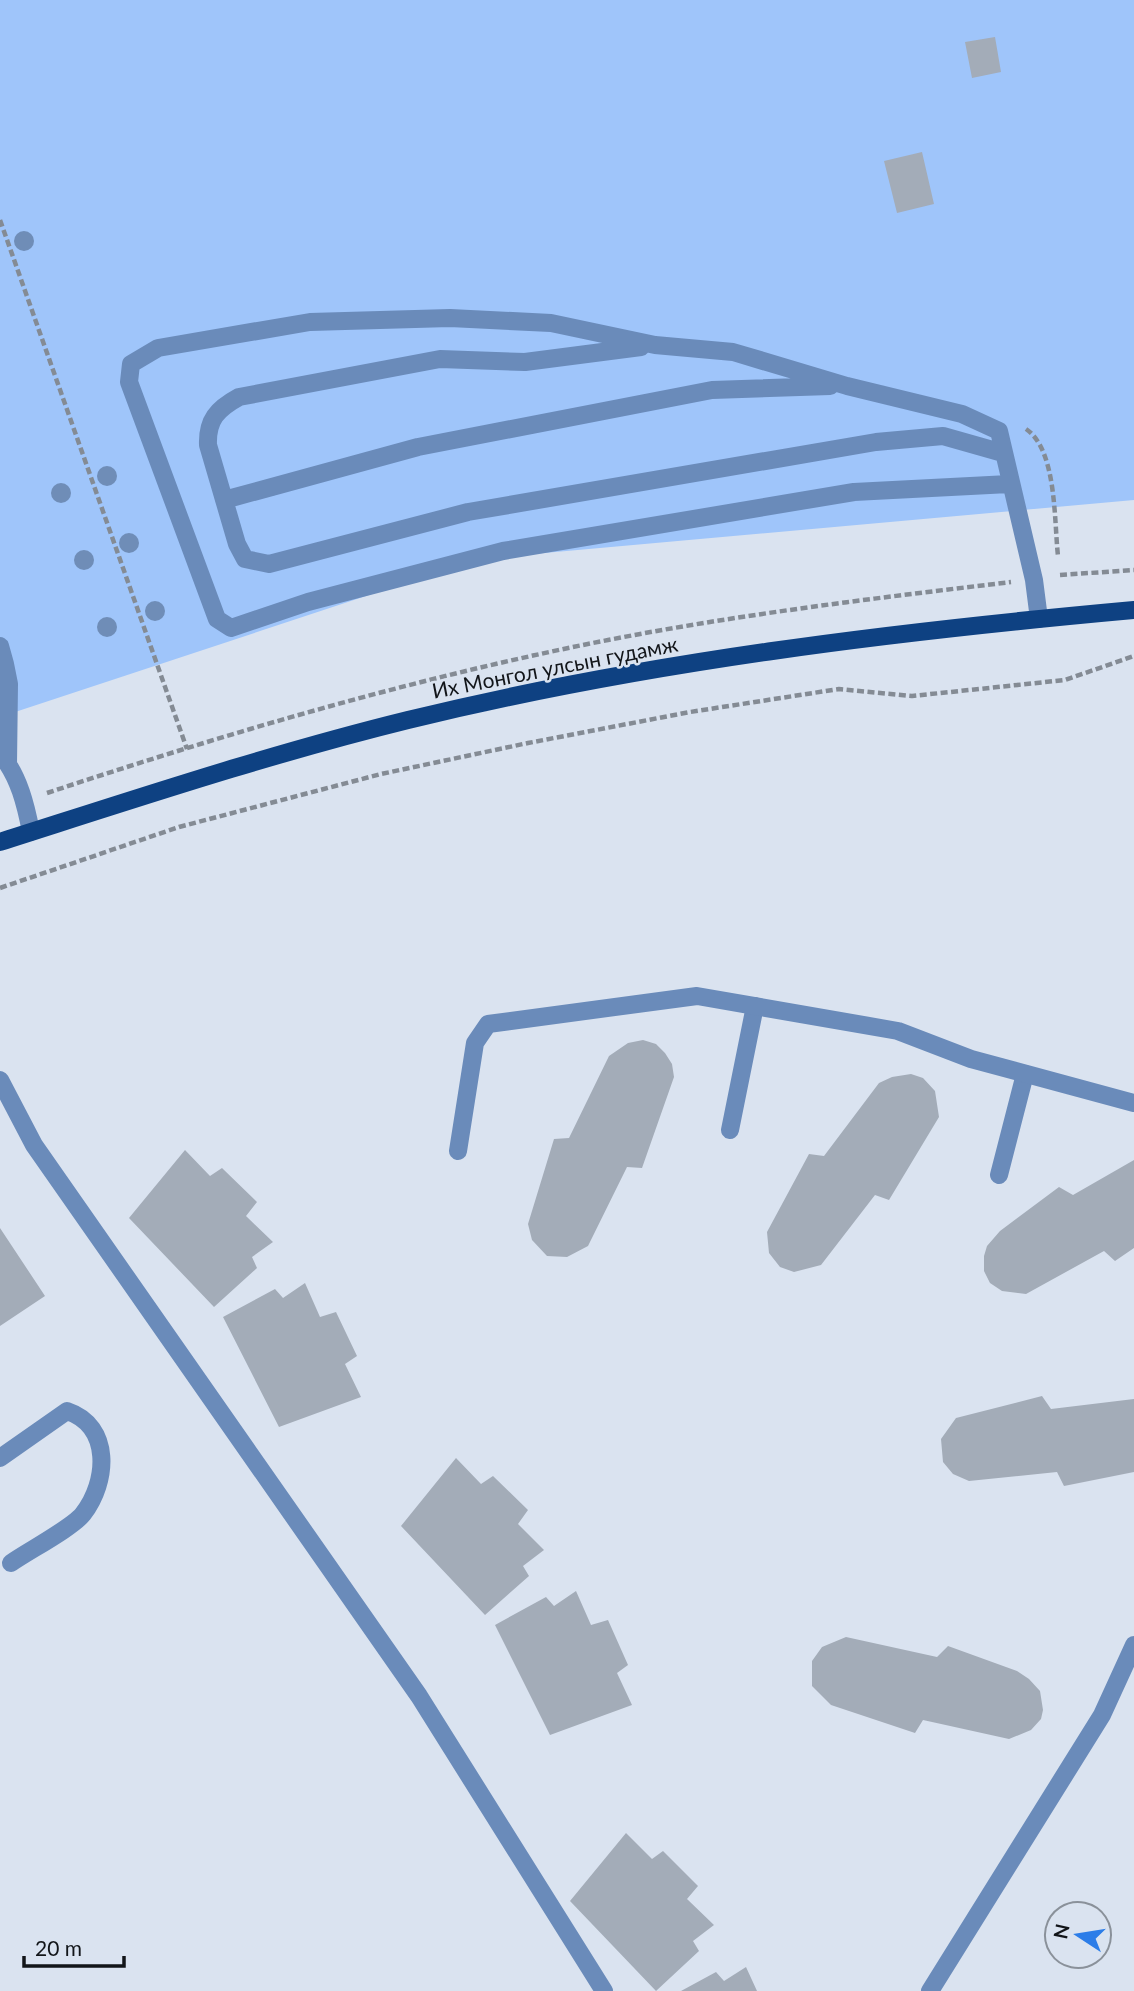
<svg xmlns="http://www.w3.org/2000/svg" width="1134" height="1991" font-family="Lato,sans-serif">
<rect width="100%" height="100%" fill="#dae3f0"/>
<path fill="#9fc5fa" d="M 0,0 L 1134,0 L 1134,500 L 478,559 L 0,717 Z"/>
<path fill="#a3acb8" d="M 995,37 L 1001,72 L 972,78 L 965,42 Z
M 922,152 L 934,204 L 897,213 L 884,161 Z
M 643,1040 L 656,1044 L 665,1053 L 672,1064 L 674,1077 L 642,1168 L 627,1167 L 588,1246 L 567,1257 L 547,1256 L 532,1240 L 528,1224 L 554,1139 L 569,1138 L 609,1056 L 628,1043 Z
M 911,1074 L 923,1078 L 935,1091 L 939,1117 L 889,1200 L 875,1195 L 821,1265 L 794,1272 L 780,1267 L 769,1253 L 767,1232 L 809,1154 L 824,1156 L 879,1083 L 892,1077 Z
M 185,1150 L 210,1176 L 222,1168 L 257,1202 L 246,1216 L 273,1242 L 252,1257 L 257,1268 L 214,1307 L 129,1218 Z
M 1134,1160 L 1134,1248 L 1115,1261 L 1104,1251 L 1026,1294 L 1002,1291 L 990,1283 L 984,1271 L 984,1256 L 987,1246 L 1000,1231 L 1059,1187 L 1073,1195 Z
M 0,1228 L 45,1296 L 0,1326 Z
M 305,1283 L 320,1317 L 336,1312 L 357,1356 L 345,1364 L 361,1397 L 279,1427 L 223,1317 L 275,1289 L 283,1298 Z
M 1042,1396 L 1051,1409 L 1134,1399 L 1134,1472 L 1064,1486 L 1057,1472 L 969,1481 L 953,1474 L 943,1462 L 941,1439 L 956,1418 Z
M 456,1458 L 481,1484 L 493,1476 L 528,1510 L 518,1524 L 544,1550 L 523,1566 L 529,1576 L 485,1615 L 401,1526 Z
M 576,1591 L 591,1625 L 608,1620 L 628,1665 L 617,1673 L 632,1705 L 550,1735 L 495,1625 L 546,1597 L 554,1606 Z
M 846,1637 L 937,1657 L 948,1646 L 1017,1671 L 1029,1679 L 1040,1691 L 1043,1710 L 1041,1719 L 1031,1730 L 1009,1739 L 923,1720 L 915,1733 L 831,1705 L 812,1686 L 812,1661 L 822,1647 Z
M 626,1833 L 652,1859 L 663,1851 L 698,1886 L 687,1899 L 714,1925 L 693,1941 L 699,1951 L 656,1991 L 570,1901 Z
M 746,1967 L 757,1991 L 681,1991 L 716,1972 L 724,1981 Z"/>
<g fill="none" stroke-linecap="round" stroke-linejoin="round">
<path stroke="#848b94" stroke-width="4.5" stroke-dasharray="7 3.5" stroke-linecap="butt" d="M 0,220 L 187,749
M 1026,429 C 1057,450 1054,521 1058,556
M 1060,575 L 1134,570
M 47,793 C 231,732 418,677 608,640 C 742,614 876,598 1011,582
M 0,888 L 179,827 L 381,774 L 528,743 L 690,712 L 839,689 L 912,696 L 1065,680 L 1134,656"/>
<path stroke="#6a8bba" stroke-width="18" d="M 641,347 L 525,362 L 440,359 L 239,397 C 217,409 207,420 208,445 L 237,544 L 245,559 L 269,564 L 468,512 L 876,442 L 943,436 L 1003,453
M 1009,484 L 854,492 L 503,551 L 308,602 L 231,628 L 217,619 L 129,382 L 131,364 L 158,348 L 310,322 L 450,318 L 551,323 L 655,345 L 733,352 L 847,386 L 962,414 L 999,431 L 1034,580 L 1039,619
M 224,500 L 418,447 L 712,390 L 830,386
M 0,646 L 5,664 L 0,666
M 5,664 L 9,684 L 8,764
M 1,755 C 19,776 26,806 31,832
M 730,1130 L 755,1006
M 999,1175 L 1025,1074
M 0,1458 L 67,1411 C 112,1426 108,1482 83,1514 C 72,1528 28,1551 11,1563"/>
<path stroke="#6a8bba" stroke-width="18" d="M 0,1080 L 34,1145 L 419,1696 L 604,1991
M 458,1151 L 475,1043 L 488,1024 L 697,996 L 898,1031 L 971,1059 L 1134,1103
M 930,1991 L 1102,1715 L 1134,1645"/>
<path stroke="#0e4182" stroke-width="18" d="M 0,842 C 135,799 270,754 408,720 C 645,662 891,632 1134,610"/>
</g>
<g fill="#6f8db7">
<circle cx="24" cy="241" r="10"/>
<circle cx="107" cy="476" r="10"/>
<circle cx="61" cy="493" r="10"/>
<circle cx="129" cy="543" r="10"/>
<circle cx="84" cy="560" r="10"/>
<circle cx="155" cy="611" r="10"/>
<circle cx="107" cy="627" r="10"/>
</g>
<g text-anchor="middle" stroke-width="5" stroke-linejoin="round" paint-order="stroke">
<g font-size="21" fill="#121519" stroke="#dae3f0">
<text transform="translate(555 668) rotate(-11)" y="7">Их Монгол улсын гудамж</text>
</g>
</g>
<g transform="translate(1078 1935) rotate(282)"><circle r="33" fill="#dae3f0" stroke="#8a919a" stroke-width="2"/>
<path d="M0-5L12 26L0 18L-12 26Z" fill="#2c7de8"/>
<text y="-10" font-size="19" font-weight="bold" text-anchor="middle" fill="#121519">N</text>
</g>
<path d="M24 1956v10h100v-10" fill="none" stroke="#121519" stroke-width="3.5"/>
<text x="35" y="1956" font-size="21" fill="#121519" stroke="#dae3f0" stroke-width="5" paint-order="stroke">20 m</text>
</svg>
